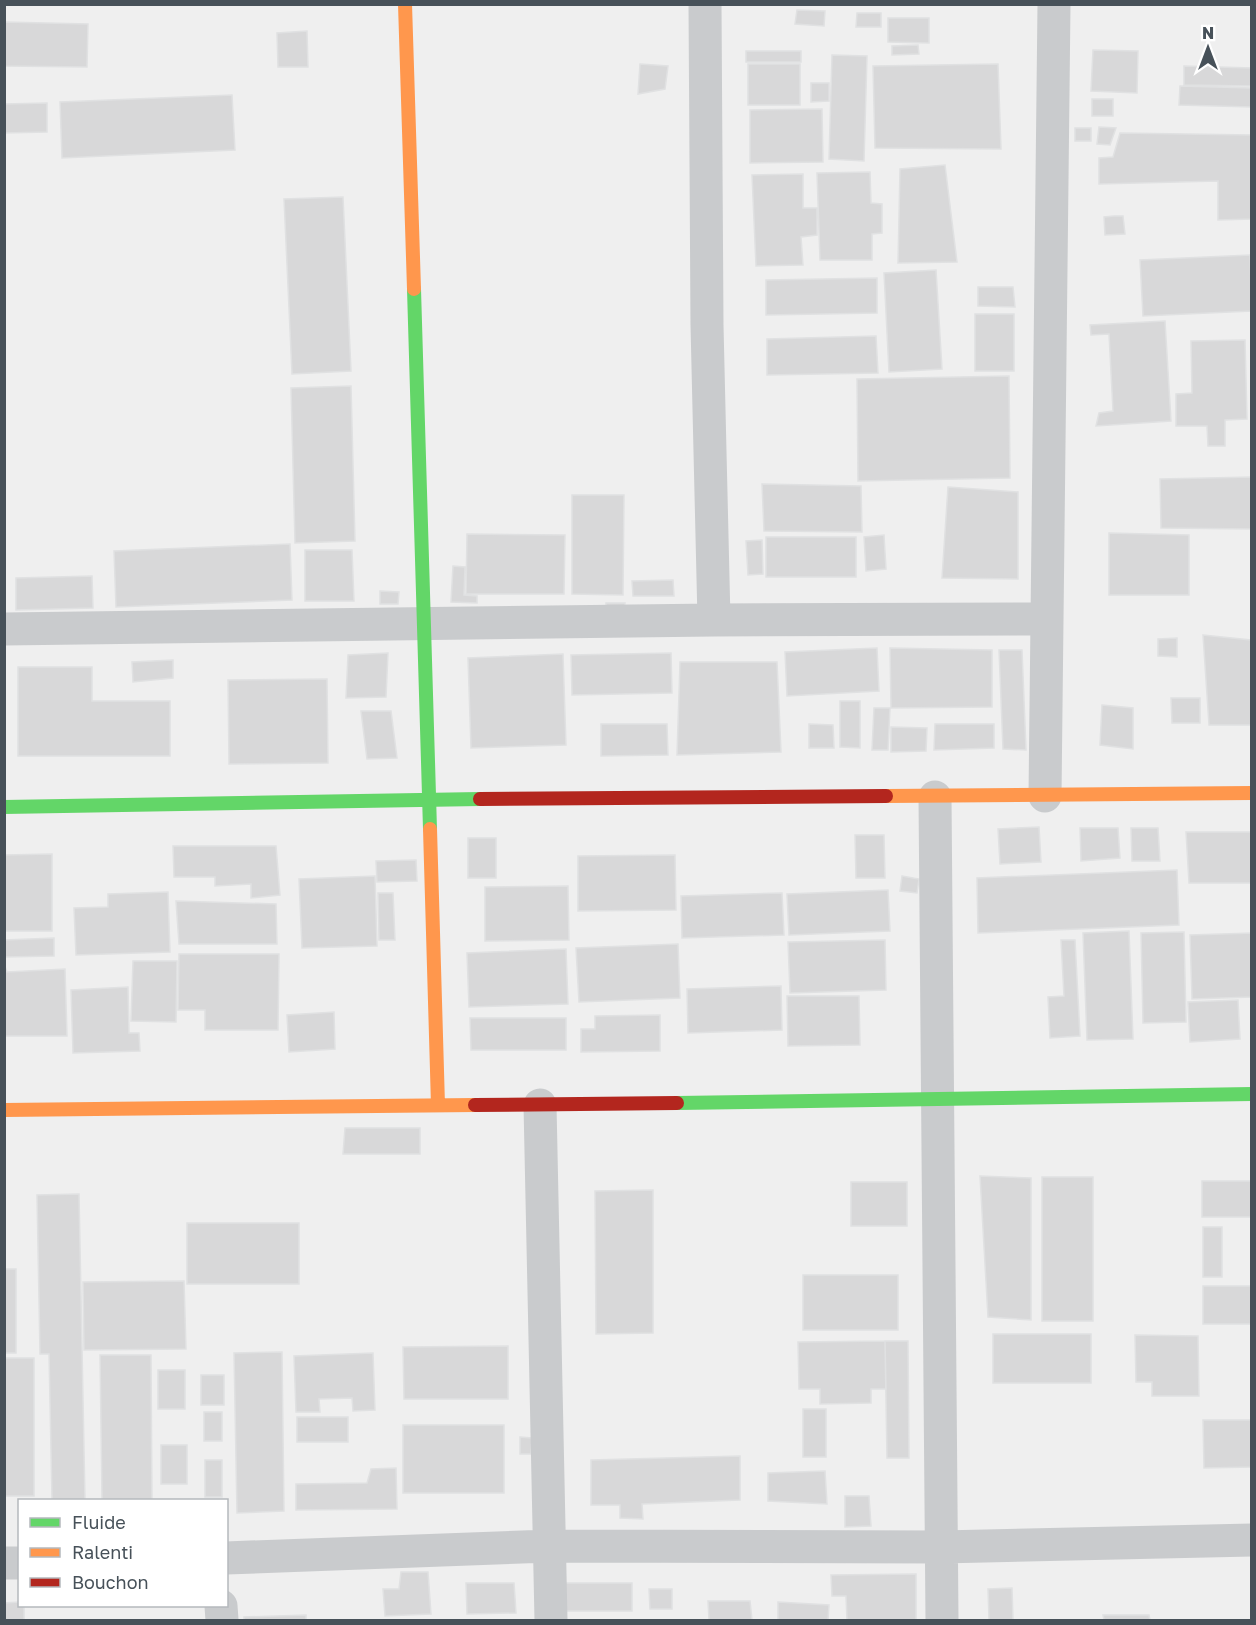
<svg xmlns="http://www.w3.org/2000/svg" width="1256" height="1625" font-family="'Golos Text',sans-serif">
<rect width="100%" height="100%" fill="#efefef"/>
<path fill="#d8d8d9" stroke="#e0e1e2" stroke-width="1.5" d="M 797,10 L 825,11 L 824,26 L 795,24 Z
M 857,13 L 881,13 L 881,27 L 856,27 Z
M 888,18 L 929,18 L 929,43 L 888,42 Z
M 4,22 L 88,24 L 87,67 L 4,66 Z
M 307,31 L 308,67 L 278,67 L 277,33 Z
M 918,45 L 919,54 L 892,55 L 892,46 Z
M 1093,50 L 1138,51 L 1137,93 L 1091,91 Z
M 746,51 L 801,51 L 801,62 L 746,62 Z
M 832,55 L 867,56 L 864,161 L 829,159 Z
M 640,64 L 668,66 L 665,89 L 638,94 Z
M 748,64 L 800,64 L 800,105 L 748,105 Z
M 998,64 L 1001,149 L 875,148 L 873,66 Z
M 1184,66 L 1252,68 L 1252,86 L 1184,85 Z
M 811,83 L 829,83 L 829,101 L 811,102 Z
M 1180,86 L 1252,88 L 1252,107 L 1179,105 Z
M 232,95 L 235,150 L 62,158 L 60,102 Z
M 1092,99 L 1113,99 L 1113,116 L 1092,116 Z
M 47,103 L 47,132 L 4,133 L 4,104 Z
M 822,109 L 823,162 L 750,163 L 750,110 Z
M 1099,127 L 1116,128 L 1110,145 L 1097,144 Z
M 1075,128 L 1091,128 L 1091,141 L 1075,141 Z
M 1120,133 L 1252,135 L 1252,219 L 1218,220 L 1218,181 L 1099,184 L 1099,158 L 1113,157 Z
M 945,165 L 957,262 L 898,263 L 900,169 Z
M 870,172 L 871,203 L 882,204 L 882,233 L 872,234 L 872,260 L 820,260 L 817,173 Z
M 803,174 L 803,208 L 817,208 L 817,235 L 801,237 L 803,265 L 756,266 L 752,175 Z
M 343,197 L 351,371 L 292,374 L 284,199 Z
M 1114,216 L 1123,216 L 1125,234 L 1105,235 L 1104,217 Z
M 1250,255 L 1252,311 L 1143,316 L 1140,260 Z
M 936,270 L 942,369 L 889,372 L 884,273 Z
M 877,278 L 877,313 L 766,315 L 766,280 Z
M 978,287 L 1013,287 L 1015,307 L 978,306 Z
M 975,314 L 1014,314 L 1014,371 L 975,371 Z
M 1165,321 L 1171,421 L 1096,426 L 1099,413 L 1113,411 L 1109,334 L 1091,335 L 1090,325 Z
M 876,336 L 878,373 L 767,375 L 767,339 Z
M 1245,340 L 1247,419 L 1225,420 L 1225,446 L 1208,446 L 1207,426 L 1176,426 L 1176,394 L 1192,393 L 1191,341 Z
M 1009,376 L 1010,478 L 858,481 L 857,379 Z
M 351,386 L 355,541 L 295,543 L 291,388 Z
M 1252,477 L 1251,529 L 1161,528 L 1160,479 Z
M 762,484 L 861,486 L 862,532 L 764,531 Z
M 948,487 L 1018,492 L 1018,579 L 942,578 Z
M 572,495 L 624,495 L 623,595 L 572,594 Z
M 1109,533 L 1189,535 L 1189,595 L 1109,595 Z
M 467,534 L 565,535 L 564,594 L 466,594 Z
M 884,535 L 886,569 L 866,571 L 864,537 Z
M 766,537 L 856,537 L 856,577 L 766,577 Z
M 762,540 L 763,574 L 748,575 L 746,541 Z
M 290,544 L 292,600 L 116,607 L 114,551 Z
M 305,550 L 352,550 L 354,601 L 305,601 Z
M 453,566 L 465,567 L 464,595 L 477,596 L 477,603 L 451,602 Z
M 92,576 L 93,608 L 16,610 L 16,578 Z
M 673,580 L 674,596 L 633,596 L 632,581 Z
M 380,591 L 399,592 L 398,604 L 380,604 Z
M 606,603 L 625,603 L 624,609 L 606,609 Z
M 1203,635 L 1251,640 L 1252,725 L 1209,725 Z
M 1177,638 L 1177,657 L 1158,656 L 1158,639 Z
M 877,648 L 879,691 L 787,696 L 785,652 Z
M 890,648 L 992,650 L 992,707 L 891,708 Z
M 999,650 L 1022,650 L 1026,750 L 1003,749 Z
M 388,653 L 386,697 L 346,698 L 348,655 Z
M 671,653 L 672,693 L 572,695 L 571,655 Z
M 563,654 L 566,745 L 471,748 L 468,658 Z
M 173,660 L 173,678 L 133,682 L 132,662 Z
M 680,662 L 777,662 L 781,752 L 677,755 Z
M 18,667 L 92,667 L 92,701 L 170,701 L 170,756 L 18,756 Z
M 327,679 L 328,763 L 229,764 L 228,680 Z
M 1171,698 L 1200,698 L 1200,723 L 1172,723 Z
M 840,701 L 860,701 L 860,748 L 840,747 Z
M 1102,705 L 1133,708 L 1133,749 L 1100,745 Z
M 874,708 L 890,708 L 888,750 L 872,750 Z
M 361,711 L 391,711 L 397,758 L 367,759 Z
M 601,724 L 667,724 L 668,755 L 601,756 Z
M 809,724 L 833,725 L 834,748 L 809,748 Z
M 935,724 L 994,724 L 994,748 L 934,750 Z
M 891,727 L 927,728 L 926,751 L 891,752 Z
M 1039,827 L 1041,862 L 1000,864 L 998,829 Z
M 1080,828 L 1118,828 L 1120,858 L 1081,861 Z
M 1131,828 L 1158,828 L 1160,861 L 1132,861 Z
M 1186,832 L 1252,832 L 1252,883 L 1189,883 Z
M 855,835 L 884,835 L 885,878 L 856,878 Z
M 468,838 L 496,838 L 496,878 L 468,878 Z
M 173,846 L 276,846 L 280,895 L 251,898 L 251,884 L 215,886 L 215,877 L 174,877 Z
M 52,854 L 52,931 L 4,931 L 4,855 Z
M 675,855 L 676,910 L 578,911 L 578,856 Z
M 416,860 L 417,881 L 377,882 L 376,861 Z
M 1177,870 L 1179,925 L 978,933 L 977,878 Z
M 375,876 L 377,946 L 302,948 L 299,879 Z
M 902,876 L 919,879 L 917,893 L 900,891 Z
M 568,886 L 569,940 L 485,941 L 485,887 Z
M 888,890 L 890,931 L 789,935 L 787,894 Z
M 168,892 L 170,952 L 76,955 L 74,908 L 108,907 L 108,894 Z
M 378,893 L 393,893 L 395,940 L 379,940 Z
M 782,893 L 784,935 L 682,938 L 681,896 Z
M 176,901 L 276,904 L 277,944 L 179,944 Z
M 1129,931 L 1133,1039 L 1087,1040 L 1083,933 Z
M 1184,932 L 1186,1022 L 1143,1023 L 1141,933 Z
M 1252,933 L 1252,997 L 1192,999 L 1190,935 Z
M 54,938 L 54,956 L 4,957 L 4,940 Z
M 885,940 L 886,990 L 790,993 L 788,942 Z
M 1061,940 L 1075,940 L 1080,1036 L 1050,1038 L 1048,997 L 1064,996 Z
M 678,944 L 680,998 L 579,1002 L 576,948 Z
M 566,949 L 568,1004 L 469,1007 L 467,953 Z
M 179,954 L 279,954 L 278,1030 L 205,1030 L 205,1010 L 178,1010 Z
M 133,961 L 177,961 L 176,1022 L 131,1021 Z
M 4,964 L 7,972 L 65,969 L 67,1036 L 4,1036 Z
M 781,986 L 782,1030 L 688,1033 L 687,989 Z
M 128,987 L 129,1033 L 139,1033 L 140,1051 L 73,1053 L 71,990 Z
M 787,996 L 859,996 L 860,1045 L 788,1046 Z
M 1238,1000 L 1240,1039 L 1190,1042 L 1188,1002 Z
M 334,1012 L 335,1049 L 289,1052 L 287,1015 Z
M 660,1015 L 660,1051 L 581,1052 L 581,1029 L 595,1029 L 595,1016 Z
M 470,1018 L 566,1018 L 566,1050 L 471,1050 Z
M 345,1128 L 420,1128 L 420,1154 L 343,1154 Z
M 980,1176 L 1031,1178 L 1031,1320 L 988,1317 Z
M 1042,1177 L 1093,1177 L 1093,1321 L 1042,1321 Z
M 1202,1181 L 1252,1181 L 1252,1217 L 1202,1217 Z
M 851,1182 L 907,1182 L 907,1226 L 851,1226 Z
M 653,1190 L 653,1333 L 596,1334 L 595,1191 Z
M 79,1194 L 85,1500 L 52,1500 L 49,1354 L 40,1354 L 37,1195 Z
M 187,1223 L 299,1223 L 299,1284 L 187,1284 Z
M 1203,1227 L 1222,1227 L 1222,1277 L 1203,1277 Z
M 4,1269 L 16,1269 L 16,1353 L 4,1353 Z
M 803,1275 L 898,1275 L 898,1330 L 803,1330 Z
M 184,1281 L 186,1349 L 84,1350 L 83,1282 Z
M 1203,1286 L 1252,1286 L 1252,1324 L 1203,1324 Z
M 993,1334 L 1091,1334 L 1091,1383 L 993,1383 Z
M 1135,1335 L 1198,1336 L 1199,1396 L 1152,1396 L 1152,1382 L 1136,1382 Z
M 885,1341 L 886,1389 L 871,1389 L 871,1403 L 820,1404 L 820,1389 L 799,1389 L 798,1342 Z
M 885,1341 L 908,1341 L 909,1458 L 887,1458 Z
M 508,1346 L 508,1399 L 404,1399 L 403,1347 Z
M 282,1352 L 284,1511 L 237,1513 L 234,1353 Z
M 373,1353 L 375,1410 L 353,1411 L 352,1398 L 319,1399 L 320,1412 L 296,1412 L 294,1356 Z
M 100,1355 L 151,1355 L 152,1500 L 102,1500 Z
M 4,1358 L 34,1358 L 34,1496 L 4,1496 Z
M 158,1370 L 185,1370 L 185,1409 L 158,1409 Z
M 201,1375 L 224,1375 L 224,1405 L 201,1405 Z
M 803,1409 L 826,1409 L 826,1457 L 803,1457 Z
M 204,1412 L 222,1412 L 222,1441 L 204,1441 Z
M 297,1417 L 348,1417 L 348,1442 L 297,1442 Z
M 1203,1420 L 1252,1420 L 1252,1467 L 1204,1468 Z
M 403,1425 L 504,1425 L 504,1493 L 403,1493 Z
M 520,1437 L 532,1438 L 531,1454 L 520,1454 Z
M 161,1445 L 187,1445 L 187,1484 L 161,1484 Z
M 740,1456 L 740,1500 L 642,1504 L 643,1519 L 620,1518 L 620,1505 L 591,1505 L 591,1460 Z
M 205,1460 L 222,1460 L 222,1497 L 205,1497 Z
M 396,1468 L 397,1509 L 296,1510 L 296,1484 L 367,1483 L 371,1469 Z
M 825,1471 L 827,1504 L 768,1501 L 768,1473 Z
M 845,1496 L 869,1496 L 871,1526 L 845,1527 Z
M 401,1572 L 428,1572 L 431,1614 L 385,1616 L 383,1589 L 399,1589 Z
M 916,1574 L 916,1620 L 847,1620 L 846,1596 L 832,1596 L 831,1575 Z
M 466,1583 L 514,1583 L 516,1613 L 467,1614 Z
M 563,1583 L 632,1583 L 632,1611 L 565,1611 Z
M 1012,1588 L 1013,1620 L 989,1620 L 988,1589 Z
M 649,1589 L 672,1589 L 672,1609 L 650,1609 Z
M 708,1601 L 750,1601 L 752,1620 L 709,1620 Z
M 20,1602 L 20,1606 L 24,1606 L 24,1620 L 4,1620 L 4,1603 Z
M 778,1602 L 829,1605 L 828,1620 L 778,1620 Z
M 306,1615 L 306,1620 L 244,1620 L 244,1617 Z
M 1103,1615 L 1149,1615 L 1150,1620 L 1104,1620 Z"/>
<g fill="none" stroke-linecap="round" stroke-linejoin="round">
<path stroke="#c9cbcd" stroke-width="33" d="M 705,4 L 707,325 L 714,620
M 4,629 L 714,620 L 1047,619
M 1045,796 L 1054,4
M 935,797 L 942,1620
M 540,1105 L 551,1620
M 226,1558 L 549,1546 L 941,1547 L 1252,1540
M 4,1563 L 20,1563
M 221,1606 L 222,1620"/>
<path stroke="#63d668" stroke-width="14" d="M 414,289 L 430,829
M 4,807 L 480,799
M 677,1103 L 1252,1094"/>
<path stroke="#ff974d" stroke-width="14" d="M 405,4 L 414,289
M 886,796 L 1252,793
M 430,829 L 438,1105
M 4,1110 L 475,1105"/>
<path stroke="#b3261e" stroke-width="14" d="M 480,799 L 886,796
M 475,1105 L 677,1103"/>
</g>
<rect width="1256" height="1625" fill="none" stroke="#475159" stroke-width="12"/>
<rect x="18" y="1499" width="210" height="108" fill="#ffffff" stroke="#b5b9bd" stroke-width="1.5"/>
<rect x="30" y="1518" width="30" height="9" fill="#63d668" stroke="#b5b9bd" stroke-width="1.5"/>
<text x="72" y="1529" font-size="18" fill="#475159">Fluide</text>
<rect x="30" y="1548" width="30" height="9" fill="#ff974d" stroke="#b5b9bd" stroke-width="1.5"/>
<text x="72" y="1559" font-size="18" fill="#475159">Ralenti</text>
<rect x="30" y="1578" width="30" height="9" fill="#b3261e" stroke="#b5b9bd" stroke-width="1.5"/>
<text x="72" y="1589" font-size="18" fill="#475159">Bouchon</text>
<g transform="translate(1208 48)" stroke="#ffffff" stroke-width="4.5" paint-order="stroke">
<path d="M0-4.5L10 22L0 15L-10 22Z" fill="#475159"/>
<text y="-9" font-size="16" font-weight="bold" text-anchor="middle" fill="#475159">N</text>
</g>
</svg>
